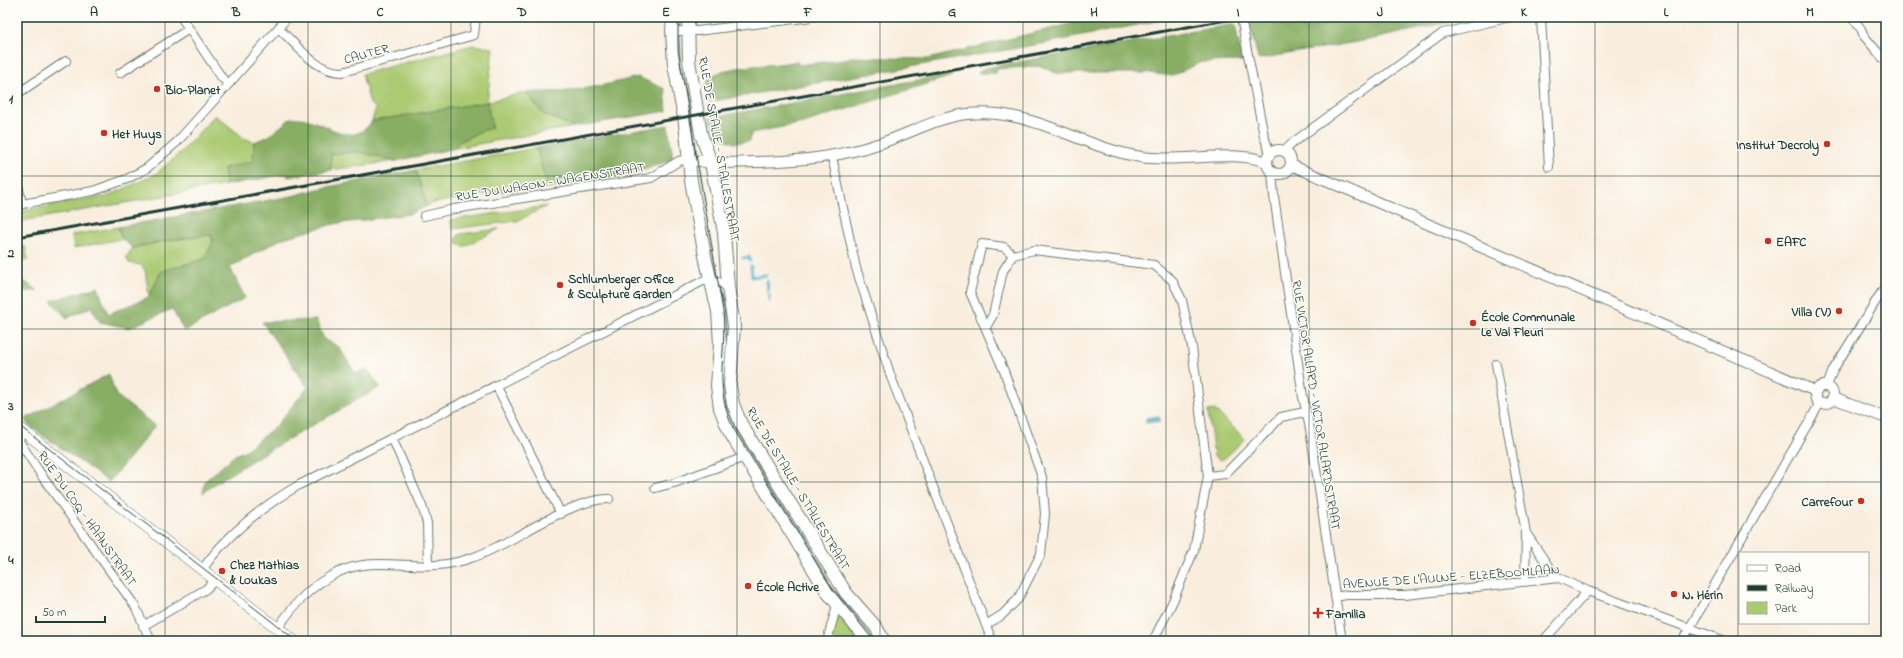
<svg xmlns="http://www.w3.org/2000/svg" width="1903" height="658" font-family="'Indie Flower',sans-serif">
<rect width="100%" height="100%" fill="#fdfcf7"/>
<filter id="ink" filterUnits="userSpaceOnUse"><feTurbulence type="fractalNoise" baseFrequency=".025" numOctaves="2"/><feDisplacementMap in="SourceGraphic" scale="8" xChannelSelector="R" yChannelSelector="G"/><feConvolveMatrix kernelMatrix="1 2 1 2 8 2 1 2 1" color-interpolation-filters="sRGB"/></filter>
<filter id="wash" filterUnits="userSpaceOnUse"><feTurbulence type="fractalNoise" baseFrequency=".012" numOctaves="4" result="noise"/><feDisplacementMap in="SourceGraphic" scale="16" xChannelSelector="R" yChannelSelector="G"/><feGaussianBlur stdDeviation="0.9" result="paint"/><feColorMatrix in="noise" values="0 0 0 0 0 0 0 0 0 0 0 0 0 0 0 0 0 1.4 0 .05"/><feComposite in="paint" operator="in"/></filter>
<g filter="url(#wash)">
<rect width="100%" height="100%" fill="#f9eede"/>
<path fill="#abca72" stroke="#658453" d="M 473,45 L 493,48 L 487,102 L 526,92 L 543,114 L 573,127 L 456,148 L 457,143 L 481,131 L 491,128 L 487,102 L 372,121 L 376,108 L 370,104 L 362,74 Z
M 215,115 L 244,138 L 254,142 L 253,161 L 224,168 L 226,185 L 17,222 L 17,212 L 103,196 L 104,198 L 156,174 L 183,150 Z
M 536,148 L 548,188 L 499,192 L 433,203 L 427,206 L 416,170 Z
M 359,152 L 396,161 L 331,170 L 331,154 Z
M 547,206 L 517,221 L 452,229 L 450,220 Z
M 118,227 L 122,239 L 74,248 L 72,235 Z
M 498,229 L 499,229 L 463,247 L 456,242 L 457,237 L 460,234 Z
M 211,235 L 213,242 L 204,259 L 161,271 L 149,297 L 145,270 L 141,265 L 129,263 L 126,257 L 133,248 L 171,240 Z
M 25,246 L 28,260 L 17,262 L 17,247 Z
M 1215,410 L 1245,439 L 1225,458 L 1220,460 L 1214,456 L 1208,411 Z
M 839,612 L 865,641 L 830,641 Z"/>
<path fill="#88ae64" stroke="#54764c" d="M 1098,17 L 1178,17 L 1046,43 L 708,102 L 705,85 L 708,85 L 707,79 C 732,62 768,68 797,61 L 798,65 L 844,60 L 850,57 L 928,59 Z
M 1281,17 L 1473,17 L 1368,40 L 1258,59 L 1250,23 Z
M 1235,24 L 1242,61 L 1201,62 L 1172,76 L 1148,73 L 1056,73 L 1041,66 L 997,69 L 996,73 L 978,73 L 984,68 Z
M 951,74 L 952,76 L 803,123 L 751,133 L 750,141 L 734,143 L 719,137 L 710,118 Z
M 638,77 L 665,89 L 667,111 L 573,127 L 543,114 L 526,92 L 562,92 L 600,86 Z
M 487,102 L 492,128 L 481,131 L 457,143 L 456,148 L 396,161 L 359,152 L 331,154 L 331,170 L 288,177 L 287,174 L 226,185 L 224,168 L 253,161 L 254,142 L 269,136 L 291,118 C 321,114 350,154 372,121 Z
M 668,125 L 673,159 L 644,170 L 548,188 L 536,148 Z
M 416,170 L 427,206 L 409,214 L 334,224 L 283,238 L 230,267 L 245,298 L 184,331 L 172,309 L 129,328 L 100,322 L 91,307 L 67,318 L 51,301 L 98,287 L 108,314 L 149,297 L 161,271 L 204,259 L 213,242 L 211,235 L 171,240 L 133,248 L 122,239 L 118,227 L 292,196 L 318,189 Z
M 17,277 L 37,290 L 17,293 Z
M 316,320 L 324,339 L 339,347 L 355,373 L 367,369 L 380,387 L 264,453 L 217,482 L 203,493 L 205,481 L 235,455 L 246,450 L 276,426 L 308,387 L 262,322 Z
M 109,374 L 116,395 L 155,426 L 109,482 L 28,425 L 25,419 Z"/>
<path fill="#47b3c4" stroke="#33787c" d="M 1159,416 L 1160,421 L 1146,423 L 1146,418 Z"/>
<g fill="none" stroke-linecap="round" stroke-linejoin="round">
<path stroke="#47b3c4" stroke-width="3" d="M 743,258 L 749,257 L 750,261
M 751,266 L 752,277 L 766,275
M 767,281 L 768,291
M 769,295 L 769,300"/>
</g>
</g>
<g filter="url(#ink)">
<g fill="none" stroke-linecap="round" stroke-linejoin="round">
<g stroke="#6b7b70" stroke-width="10">
<path id="minor" d="M 181,17 L 222,78 L 229,84
M 1541,17 L 1549,167
M 1852,17 L 1861,29 L 1864,36 L 1886,62
M 278,28 C 298,45 314,72 343,72 L 474,35 L 476,17
M 672,31 L 697,31 L 812,17
M 1247,50 L 1264,136 L 1270,153
M 120,73 L 189,29
M 17,94 L 66,61
M 1284,151 L 1295,141 L 1443,33 L 1511,17
M 832,157 L 856,268 L 891,377 L 992,641
M 1272,172 L 1274,196 L 1303,397 L 1310,429 L 1342,641
M 17,179 L 22,204
M 17,205 L 93,191 L 127,179 L 147,168 L 177,142 L 288,17
M 424,216 L 454,209 L 651,178 L 679,161 L 688,159
M 986,327 L 993,315 L 1003,271 L 1013,255
M 1496,364 L 1526,533
M 496,385 L 561,514
M 1827,386 L 1833,370 L 1886,285
M 22,430 L 19,441 L 44,479 L 135,606 L 151,641
M 392,438 L 422,506 L 427,523 L 428,565
M 1208,476 L 1225,474 L 1281,417 L 1305,412
M 655,488 L 674,483 L 745,457
M 202,570 C 225,536 264,505 299,485 L 703,281 L 713,279 L 728,287
M 1525,581 L 1526,533 L 1551,570 L 1559,578
M 1335,597 L 1346,595 L 1405,595 L 1559,578 L 1588,591 L 1725,641
M 986,625 L 1002,615 L 1018,599 L 1041,554 L 1045,514 L 1042,477 L 1004,371 L 970,292 L 982,244 L 1004,247 L 1013,255 L 1034,250 L 1154,265 L 1172,280 L 1182,300 L 1192,347 L 1208,476 L 1194,550 L 1173,601 L 1153,641
M 143,626 L 206,589 L 215,580
M 278,628 C 294,604 312,584 339,572 C 370,557 405,568 438,565 C 449,564 460,562 471,558 C 510,546 570,498 609,499
M 827,641 L 837,605
M 1543,641 L 1588,591
M 1682,641 L 1820,403"/>
</g>
<g stroke="#6b7b70" stroke-width="12">
<path id="tertiary" d="M1267 162a12 12 0 1 1 24 0a12 12 0 1 1-24 0Z
M 688,159 C 711,164 733,163 757,162 C 800,161 840,157 881,143 C 909,134 938,117 967,114 C 1032,107 1079,147 1141,157 C 1178,163 1234,149 1266,162
M 1291,165 L 1815,391
M1815 395a9 9 0 1 1 18 0a9 9 0 1 1-18 0Z
M 1833,398 L 1886,418"/>
</g>
<g stroke="#6b7b70" stroke-width="12">
<path id="secondary" d="M 17,426 L 294,641"/>
</g>
<g stroke="#6b7b70" stroke-width="14">
<path id="primary" d="M 673,17 L 672,31 L 674,65 L 685,123 L 691,181 L 706,261 L 718,311 L 720,344 L 717,386 L 720,408 L 729,431 L 745,457 L 828,593 L 868,641
M 688,17 L 689,61 L 701,134 L 711,163 L 724,233 L 728,287 L 734,326 L 730,385 L 733,404 L 741,424 L 846,593 L 876,627 L 884,641"/>
</g>
<use href="#minor" stroke="#fff" stroke-width="8"/>
<use href="#tertiary" stroke="#fff" stroke-width="10"/>
<use href="#secondary" stroke="#fff" stroke-width="11"/>
<use href="#primary" stroke="#fff" stroke-width="12"/>
<path stroke="#1f3d34" stroke-width="1" d="M 678,17 L 678,50 L 723,311 C 727,355 713,385 733,428 L 833,590 L 874,641
M 17,424 L 297,641"/>
<path stroke="#1f3d34" stroke-width="3" d="M 17,237 L 1243,17"/>
<g stroke="#6b7b70" stroke-width="10" stroke-linecap="butt">
<path id="minor-bridge" d="M 1241,17 L 1247,50"/>
</g>
<use href="#minor-bridge" stroke="#fff" stroke-width="8"/>
</g>
</g>
<path fill="none" stroke="#1f3d34" stroke-width="1" stroke-opacity="0.55" d="M 165,17 L 165,641M 308,17 L 308,641M 451,17 L 451,641M 594,17 L 594,641M 737,17 L 737,641M 880,17 L 880,641M 1023,17 L 1023,641M 1166,17 L 1166,641M 1309,17 L 1309,641M 1452,17 L 1452,641M 1595,17 L 1595,641M 1738,17 L 1738,641M 17,176 L 1886,176M 17,329 L 1886,329M 17,482 L 1886,482"/>
<g fill="#c8321e" stroke="#fdfcf7" stroke-width="1.5">
<circle cx="157" cy="89" r="4"/>
<circle cx="104" cy="133" r="4"/>
<circle cx="1827" cy="144" r="4"/>
<circle cx="1768" cy="241" r="4"/>
<circle cx="560" cy="285" r="4"/>
<circle cx="1839" cy="311" r="4"/>
<circle cx="1473" cy="323" r="4"/>
<circle cx="1861" cy="501" r="4"/>
<circle cx="222" cy="571" r="4"/>
<circle cx="748" cy="586" r="4"/>
<circle cx="1674" cy="594" r="4"/>
<path d="M1316 607h4v4h4v4h-4v4h-4v-4h-4v-4h4z"/>
</g>
<g text-anchor="middle" stroke-width="3" stroke-linejoin="round" paint-order="stroke">
<g font-size="13" fill="#1f3d34" stroke="#fdfcf7">
<text transform="translate(366 53) rotate(-15)" y="5">CAUTER</text>
<text transform="translate(720 149) rotate(80)" y="5">RUE DE STALLE - STALLESTRAAT</text>
<text transform="translate(550 181) rotate(-9)" y="5">RUE DU WAGON - WAGENSTRAAT</text>
<text transform="translate(1317 405) rotate(81)" y="5">RUE VICTOR ALLARD - VICTOR ALLARDSTRAAT</text>
<text transform="translate(799 488) rotate(59)" y="5">RUE DE STALLE - STALLESTRAAT</text>
<text transform="translate(88 518) rotate(55)" y="5">RUE DU COQ - HAANSTRAAT</text>
<text transform="translate(1451 576) rotate(-4)" y="5">AVENUE DE L'AULNE - ELZEBOOMLAAN</text>
</g>
<g font-size="13" font-weight="bold" fill="#1f3d34" stroke="#fdfcf7" text-anchor="start">
<text x="165" y="94">Bio-Planet</text>
<text x="112" y="138">Het Huys</text>
<text x="1819" y="149" text-anchor="end">Institut Decroly</text>
<text x="1776" y="246">EAFC</text>
<text x="568" y="283">Schlumberger Office<tspan x="568" dy="15">&amp; Sculpture Garden</tspan></text>
<text x="1831" y="316" text-anchor="end">Villa (V)</text>
<text x="1481" y="321">École Communale<tspan x="1481" dy="15">Le Val Fleuri</tspan></text>
<text x="1853" y="506" text-anchor="end">Carrefour</text>
<text x="230" y="569">Chez Mathias<tspan x="230" dy="15">&amp; Loukas</tspan></text>
<text x="756" y="591">École Active</text>
<text x="1682" y="599">N. Hérin</text>
<text x="1326" y="618">Familia</text>
</g>
</g>
<rect width="1903" height="658" fill="none" stroke="#fdfcf7" stroke-width="44"/>
<rect x="1739" y="552" width="130" height="72" fill="#fdfcf7" stroke="#a4b0a9"/>
<rect x="1747" y="565" width="20" height="6" fill="#ffffff" stroke="#a4b0a9"/>
<text x="1775" y="572" font-size="12" fill="#1f3d34">Road</text>
<rect x="1747" y="585" width="20" height="6" fill="#1f3d34" stroke="#a4b0a9"/>
<text x="1775" y="592" font-size="12" fill="#1f3d34">Railway</text>
<rect x="1747" y="602" width="20" height="12" fill="#abca72" stroke="#a4b0a9"/>
<text x="1775" y="612" font-size="12" fill="#1f3d34">Park</text>
<path d="M36 616v6h69v-6" fill="none" stroke="#1f3d34" stroke-width="2"/>
<text x="42" y="616" font-size="12" fill="#1f3d34" stroke="#fdfcf7" stroke-width="3" paint-order="stroke">50 m</text>
<rect x="22" y="22" width="1859" height="614" fill="none" stroke="#1f3d34" stroke-width="1.5"/>
<g font-size="13" text-anchor="middle" font-weight="bold" fill="#1f3d34">
<text x="94" y="16">A</text>
<text x="236" y="16">B</text>
<text x="380" y="16">C</text>
<text x="522" y="16">D</text>
<text x="666" y="16">E</text>
<text x="808" y="16">F</text>
<text x="952" y="16">G</text>
<text x="1094" y="16">H</text>
<text x="1238" y="16">I</text>
<text x="1380" y="16">J</text>
<text x="1524" y="16">K</text>
<text x="1666" y="16">L</text>
<text x="1810" y="16">M</text>
<text x="11" y="103">1</text>
<text x="11" y="257">2</text>
<text x="11" y="410">3</text>
<text x="11" y="564">4</text>
</g>
</svg>
